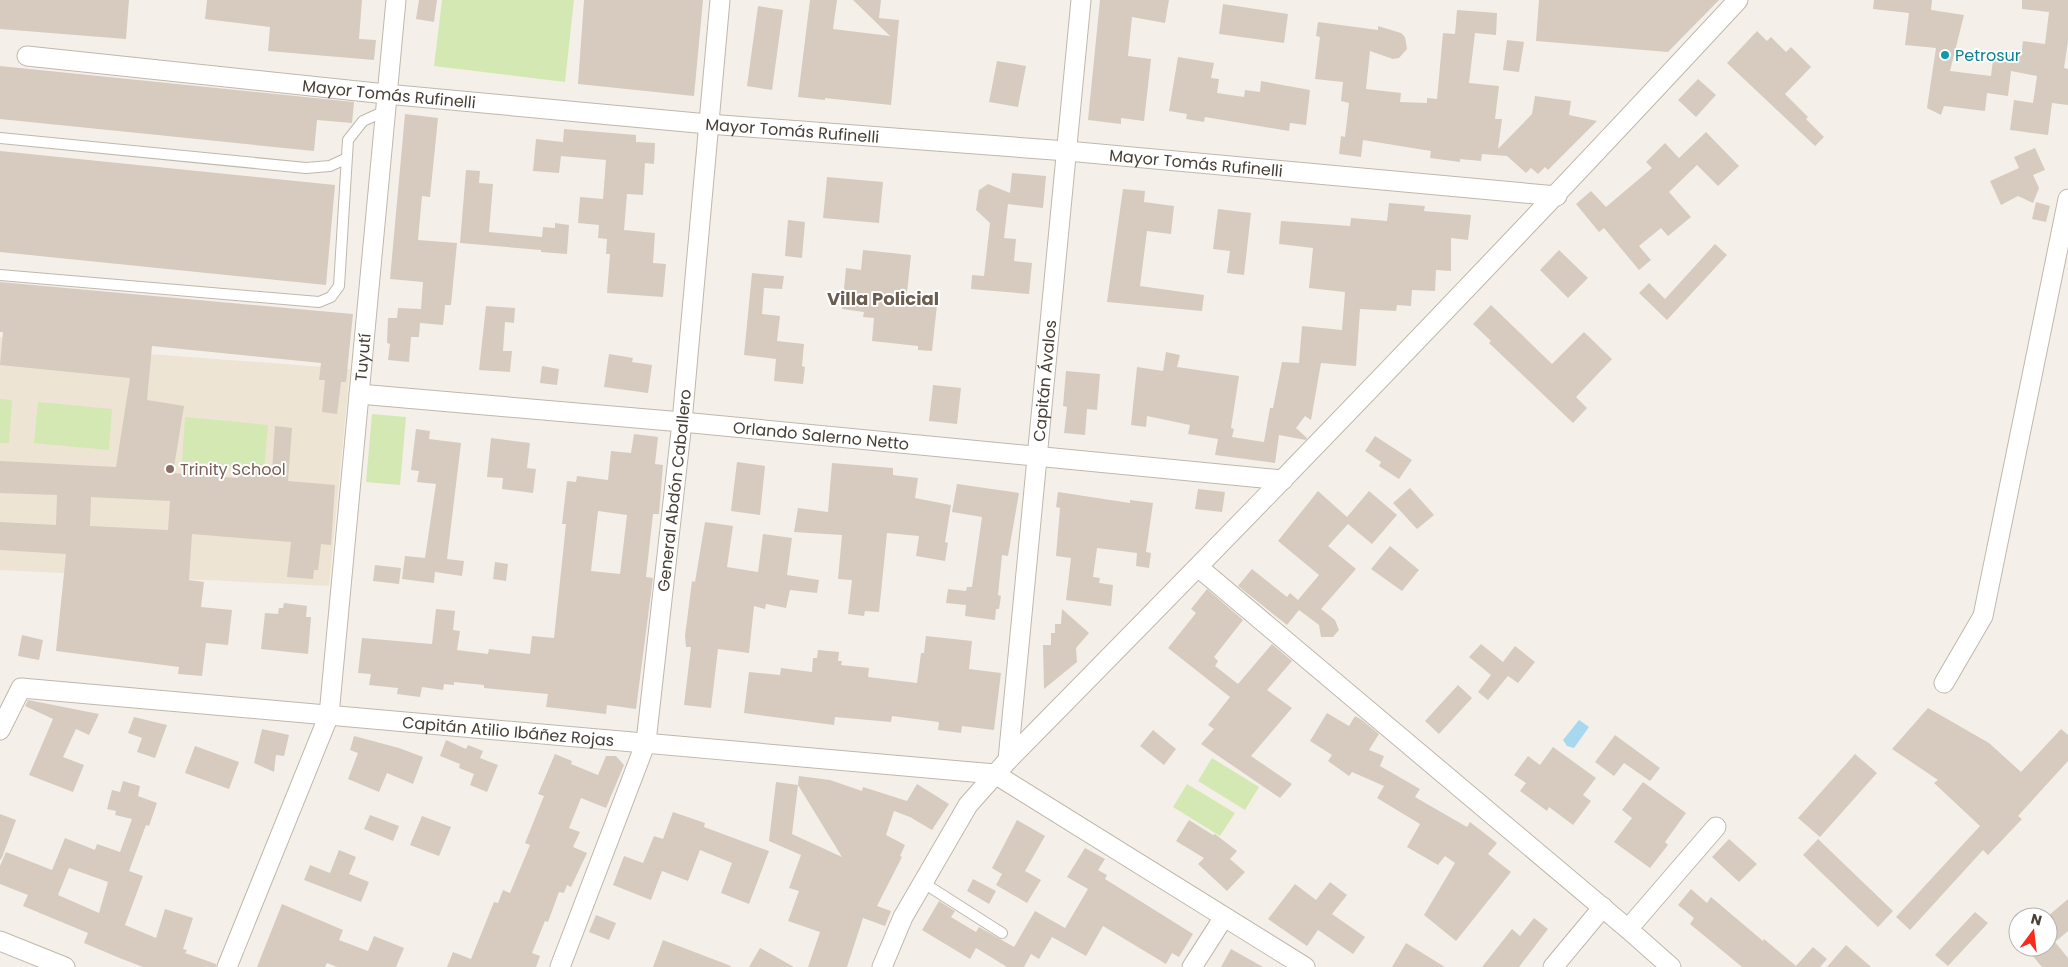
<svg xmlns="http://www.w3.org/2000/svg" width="2068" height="967" font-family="Poppins,sans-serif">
<rect width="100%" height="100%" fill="#f4f0e9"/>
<path fill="#ede4d3" d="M 0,337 L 136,353 L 350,369 L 329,586 L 0,570 Z"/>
<path fill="#d4e8b3" d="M 442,0 L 574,0 L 565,82 L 434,66 Z
M 0,399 L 12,400 L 9,443 L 0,443 Z
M 38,402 L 112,409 L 109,450 L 34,443 Z
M 372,414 L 406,417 L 400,485 L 366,482 Z
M 185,417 L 268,425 L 264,469 L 182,461 Z
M 1212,758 L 1259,787 L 1245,810 L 1198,781 Z
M 1187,784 L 1235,813 L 1220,836 L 1173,807 Z"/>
<path fill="#a7d8f0" d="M 1579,720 L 1589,727 L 1574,748 L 1567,746 L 1563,740 Z"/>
<path fill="#d6cbbe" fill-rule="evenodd" d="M 0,0 L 129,0 L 126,39 L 0,29 Z
M 207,0 L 362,0 L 359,39 L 376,40 L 374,60 L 268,51 L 270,27 L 205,19 Z
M 419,0 L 437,0 L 434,22 L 416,19 Z
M 584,0 L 703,0 L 694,96 L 578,84 Z
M 810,0 L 837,0 L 833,29 L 890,36 L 853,0 L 881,0 L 879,18 L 899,20 L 891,105 L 825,98 L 825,100 L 798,97 Z
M 1100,0 L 1169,0 L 1165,23 L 1132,17 L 1128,56 L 1151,59 L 1144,121 L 1121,118 L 1121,124 L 1088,120 Z
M 1539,0 L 1719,0 L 1668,52 L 1536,41 Z
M 1874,0 L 1932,0 L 1931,10 L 1964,15 L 1950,71 L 1991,76 L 1994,52 L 2021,56 L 2023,41 L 2045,44 L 2049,12 L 2022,9 L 2022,0 L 2068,0 L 2068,41 L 2064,68 L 2068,69 L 2068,105 L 2052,103 L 2048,135 L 2010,130 L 2014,100 L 2033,103 L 2037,76 L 2011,71 L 2008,96 L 1987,93 L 1985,111 L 1944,106 L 1941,115 L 1927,108 L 1936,48 L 1905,45 L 1909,13 L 1873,9 Z
M 1223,4 L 1288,14 L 1284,43 L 1219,34 Z
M 758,6 L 783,10 L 772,90 L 747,86 Z
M 1457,10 L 1497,13 L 1496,35 L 1475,33 L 1469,83 L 1499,86 L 1495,119 L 1502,119 L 1498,149 L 1532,114 L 1535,96 L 1571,101 L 1569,115 L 1597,121 L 1548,170 L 1545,167 L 1538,174 L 1531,168 L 1526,173 L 1507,156 L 1482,154 L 1481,161 L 1460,159 L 1460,162 L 1430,158 L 1431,151 L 1363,140 L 1361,157 L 1339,154 L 1341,136 L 1345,137 L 1349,103 L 1341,101 L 1343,82 L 1315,79 L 1320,37 L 1316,36 L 1318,22 L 1378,30 L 1378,26 L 1401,33 L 1405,37 L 1407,49 L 1399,58 L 1393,59 L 1370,51 L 1366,89 L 1401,93 L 1400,102 L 1427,103 L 1427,98 L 1437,99 L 1443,33 L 1455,34 Z
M 1757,31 L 1767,41 L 1771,37 L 1786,52 L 1791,47 L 1811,67 L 1785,94 L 1808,117 L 1806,119 L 1824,137 L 1815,146 L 1727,63 Z
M 1507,40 L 1524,42 L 1519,72 L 1503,70 Z
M 1178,57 L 1214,63 L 1211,78 L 1219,79 L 1217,93 L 1244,97 L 1245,90 L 1260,92 L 1261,81 L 1310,90 L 1306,125 L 1290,123 L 1289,131 L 1205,117 L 1204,122 L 1186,119 L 1187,114 L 1169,111 Z
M 997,61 L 1026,66 L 1018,107 L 989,102 Z
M 0,66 L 354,102 L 352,123 L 317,120 L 314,151 L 0,119 Z
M 1698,79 L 1716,95 L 1696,117 L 1678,100 Z
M 405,114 L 438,118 L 430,197 L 422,196 L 418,240 L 457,243 L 451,305 L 445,305 L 443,325 L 420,323 L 419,337 L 411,337 L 409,362 L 388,360 L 390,344 L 387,343 L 388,318 L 397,318 L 398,308 L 421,309 L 423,282 L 390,279 Z
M 564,129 L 636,135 L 636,142 L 655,143 L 654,164 L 645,163 L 643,195 L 627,194 L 624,230 L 655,233 L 653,263 L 666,264 L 663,297 L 607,293 L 610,254 L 606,254 L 607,239 L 598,238 L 599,225 L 578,223 L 580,197 L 603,199 L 606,160 L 561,156 L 559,173 L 533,171 L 536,139 L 563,142 Z
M 1706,132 L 1739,166 L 1718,186 L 1697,165 L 1669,192 L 1691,217 L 1668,236 L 1661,228 L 1639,246 L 1651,260 L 1639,270 L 1604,228 L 1599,232 L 1576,204 L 1591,191 L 1606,207 L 1652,168 L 1646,162 L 1665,143 L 1679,158 Z
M 2035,148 L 2045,170 L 2033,175 L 2039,188 L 2033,203 L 2018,196 L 2001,205 L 1990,181 L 2019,168 L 2014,157 Z
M 0,151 L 335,185 L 326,285 L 0,252 Z
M 466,170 L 480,171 L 479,183 L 493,184 L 489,232 L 542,237 L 543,227 L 555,228 L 555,223 L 569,225 L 567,254 L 541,252 L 541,250 L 460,243 Z
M 1012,173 L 1046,176 L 1043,208 L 1008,204 L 1004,238 L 1016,239 L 1014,261 L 1032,263 L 1029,294 L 971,289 L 972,275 L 984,276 L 990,223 L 976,210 L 979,190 L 988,184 L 1010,193 Z
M 827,177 L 883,182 L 879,223 L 823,218 Z
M 1123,189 L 1145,191 L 1144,202 L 1174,206 L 1171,234 L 1147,231 L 1140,286 L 1204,295 L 1202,311 L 1107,302 Z
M 2036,202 L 2050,206 L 2046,222 L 2032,219 Z
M 1389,203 L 1425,206 L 1424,211 L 1471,215 L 1468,240 L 1451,238 L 1451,271 L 1436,270 L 1435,291 L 1412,290 L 1411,306 L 1397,305 L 1396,311 L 1360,309 L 1356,366 L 1321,363 L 1311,420 L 1305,416 L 1296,428 L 1307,438 L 1306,440 L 1279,435 L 1275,463 L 1215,455 L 1218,439 L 1188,434 L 1190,425 L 1147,416 L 1146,427 L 1131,425 L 1137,367 L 1163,371 L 1166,352 L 1180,355 L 1177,367 L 1239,376 L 1231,428 L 1234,429 L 1232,437 L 1264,442 L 1270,408 L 1273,408 L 1282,362 L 1299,363 L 1302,326 L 1342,330 L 1345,292 L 1309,288 L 1313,248 L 1279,244 L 1281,221 L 1350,226 L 1351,218 L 1387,221 Z
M 1218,209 L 1251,213 L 1244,275 L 1227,273 L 1230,251 L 1213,249 Z
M 788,220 L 805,222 L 802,258 L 785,256 Z
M 1715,244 L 1727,255 L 1667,320 L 1639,293 L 1649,283 L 1665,299 Z
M 863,250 L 911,255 L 906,302 L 937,305 L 932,351 L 918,350 L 918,346 L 872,341 L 874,318 L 863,317 L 864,312 L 842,309 L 846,268 L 861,270 Z
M 1559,250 L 1588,278 L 1568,298 L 1540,270 Z
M 752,273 L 784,276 L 782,289 L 764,288 L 762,314 L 780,316 L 777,341 L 804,344 L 802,366 L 805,367 L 803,384 L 774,381 L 776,359 L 744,355 Z
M 0,282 L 353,314 L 346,382 L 341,382 L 337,414 L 322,412 L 325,380 L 319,380 L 321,363 L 152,346 L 147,400 L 184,406 L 173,473 L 238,478 L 239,468 L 272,471 L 275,426 L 292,428 L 288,481 L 335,485 L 331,545 L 321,544 L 318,570 L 314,570 L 313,579 L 287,577 L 291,542 L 192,534 L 189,580 L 204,582 L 201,607 L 232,610 L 228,645 L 206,643 L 202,676 L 178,674 L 179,667 L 56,651 L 66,554 L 0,550 L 0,522 L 56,525 L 57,495 L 0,493 L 0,461 L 116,467 L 130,378 L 0,365 L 3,332 L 0,332 ZM 91,497 L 170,501 L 168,530 L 90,526 Z
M 1491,305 L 1552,364 L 1584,332 L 1612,359 L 1576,397 L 1587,408 L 1573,423 L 1489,343 L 1491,341 L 1473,324 Z
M 486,306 L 515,308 L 514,323 L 505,322 L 503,351 L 512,351 L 510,372 L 479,370 Z
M 609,354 L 633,358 L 632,362 L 652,365 L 648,393 L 604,387 Z
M 542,366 L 559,369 L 557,385 L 540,383 Z
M 1066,371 L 1100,374 L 1097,410 L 1087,409 L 1085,435 L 1064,433 L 1067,407 L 1063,406 Z
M 933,385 L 961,388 L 957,424 L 929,421 Z
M 416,429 L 430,431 L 429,439 L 461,443 L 447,559 L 464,561 L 462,576 L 435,572 L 434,583 L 402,579 L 405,556 L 425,558 L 436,484 L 417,482 L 419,471 L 411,470 Z
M 634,434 L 658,437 L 655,464 L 663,465 L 659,514 L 653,514 L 646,577 L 653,578 L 636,709 L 607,705 L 606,714 L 546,707 L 548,694 L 484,688 L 484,685 L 454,682 L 454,685 L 444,684 L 443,690 L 422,687 L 420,697 L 397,694 L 398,688 L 369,685 L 371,674 L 358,673 L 362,638 L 432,644 L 436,609 L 455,611 L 453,630 L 460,631 L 457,650 L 488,654 L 489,649 L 530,654 L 532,636 L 554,638 L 566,524 L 562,524 L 567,481 L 576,482 L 577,476 L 608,480 L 611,451 L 631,453 ZM 598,511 L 627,515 L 620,574 L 591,571 Z
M 1375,436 L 1412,460 L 1399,479 L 1379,466 L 1381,462 L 1365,451 Z
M 491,438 L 530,443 L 527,468 L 536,469 L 533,493 L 502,489 L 503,478 L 487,477 Z
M 737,462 L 765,466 L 760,515 L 731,511 Z
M 832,463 L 893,468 L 893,475 L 918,478 L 915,498 L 951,505 L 945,542 L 948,543 L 945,561 L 916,556 L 919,536 L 887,533 L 879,612 L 865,611 L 864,616 L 848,614 L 852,580 L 838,579 L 842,535 L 794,532 L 798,508 L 828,512 Z
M 957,484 L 1019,493 L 1008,556 L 1002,555 L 998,595 L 1001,596 L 999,609 L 996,609 L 995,620 L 965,616 L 966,605 L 946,603 L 948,589 L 966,591 L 967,587 L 972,587 L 982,517 L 952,512 Z
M 1410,488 L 1434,515 L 1417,529 L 1393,503 Z
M 1198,489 L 1225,492 L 1222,512 L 1195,509 Z
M 1318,491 L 1347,517 L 1369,491 L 1397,515 L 1372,544 L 1348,524 L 1328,546 L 1356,569 L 1321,609 L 1335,620 L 1339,630 L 1333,637 L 1321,637 L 1319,625 L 1299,610 L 1287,625 L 1238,586 L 1252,569 L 1287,597 L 1290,593 L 1298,600 L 1319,575 L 1278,541 Z
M 1058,492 L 1130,503 L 1130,500 L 1153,503 L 1146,552 L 1151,553 L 1149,568 L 1136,566 L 1137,553 L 1097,548 L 1093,577 L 1100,578 L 1099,583 L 1113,585 L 1111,606 L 1066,600 L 1071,558 L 1056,556 L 1060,508 L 1056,507 Z
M 705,522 L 733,526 L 727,567 L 758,572 L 763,534 L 792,538 L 787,575 L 819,580 L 817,593 L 790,590 L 786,608 L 766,604 L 765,609 L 754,606 L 749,653 L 718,649 L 711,708 L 684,705 L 691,647 L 686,647 L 685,636 L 692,581 L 695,582 Z
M 1390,546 L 1419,570 L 1402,591 L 1371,569 Z
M 495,562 L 508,564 L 506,581 L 493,579 Z
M 375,565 L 401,568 L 399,584 L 373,581 Z
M 1207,589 L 1243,620 L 1214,657 L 1218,661 L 1215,666 L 1238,684 L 1272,644 L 1292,661 L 1267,690 L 1292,708 L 1251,756 L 1292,784 L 1280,798 L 1201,744 L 1214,729 L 1208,725 L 1230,697 L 1168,648 L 1196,613 L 1191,609 Z
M 284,603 L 307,606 L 306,617 L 311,617 L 308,654 L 261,649 L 265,613 L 278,614 L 279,608 L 283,608 Z
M 1062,609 L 1089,633 L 1076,648 L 1077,662 L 1044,689 L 1043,645 L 1051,645 L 1051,633 L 1055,633 L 1055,624 L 1061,624 Z
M 22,635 L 43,640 L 39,660 L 18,656 Z
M 926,636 L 972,641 L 969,669 L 1001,673 L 994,730 L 962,726 L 961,733 L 938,730 L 939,722 L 892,716 L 891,722 L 835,717 L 834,725 L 744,713 L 749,672 L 780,675 L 781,668 L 812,672 L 813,658 L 817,658 L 818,650 L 839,652 L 838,661 L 842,661 L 841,665 L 869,668 L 868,677 L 917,683 L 921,653 L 924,653 Z
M 1481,644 L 1503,662 L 1515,646 L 1535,662 L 1518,683 L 1508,676 L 1488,700 L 1478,692 L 1491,675 L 1469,657 Z
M 1458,685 L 1472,698 L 1439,734 L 1425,721 Z
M 28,700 L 99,714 L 89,735 L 76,729 L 63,757 L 84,765 L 73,792 L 29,775 L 53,719 L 25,706 Z
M 1928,708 L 1989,743 L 2021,772 L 2061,729 L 2068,735 L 2068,761 L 2018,816 L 2022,819 L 1988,855 L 1983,850 L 1910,930 L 1896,917 L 1980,826 L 1934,783 L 1938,780 L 1892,749 Z
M 1327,713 L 1349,726 L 1355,716 L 1362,720 L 1379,734 L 1369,750 L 1384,756 L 1380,766 L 1420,789 L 1415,797 L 1467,827 L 1470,822 L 1497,843 L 1488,854 L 1511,872 L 1456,941 L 1424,915 L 1455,863 L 1445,856 L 1438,865 L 1407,847 L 1420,824 L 1377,798 L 1384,786 L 1352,772 L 1349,776 L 1328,761 L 1332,755 L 1310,741 Z
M 134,717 L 167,725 L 155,758 L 137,752 L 142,738 L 128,733 Z
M 262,729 L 289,735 L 284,756 L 276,755 L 274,772 L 254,763 Z
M 1153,730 L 1176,749 L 1164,765 L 1140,746 Z
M 1615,735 L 1660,768 L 1650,781 L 1624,763 L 1614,776 L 1595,762 Z
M 354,736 L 399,748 L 423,757 L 413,784 L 387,773 L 379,792 L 348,779 L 358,753 L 350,750 Z
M 446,740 L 466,749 L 468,745 L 483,751 L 480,758 L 498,765 L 487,792 L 470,785 L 474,774 L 459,768 L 460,764 L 440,756 Z
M 195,746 L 239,762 L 229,789 L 185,773 Z
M 1553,747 L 1596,778 L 1583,795 L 1591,801 L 1573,825 L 1549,807 L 1547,811 L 1520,791 L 1526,783 L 1514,775 L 1528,756 L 1540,765 Z
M 555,754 L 572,761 L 571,764 L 598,775 L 606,756 L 616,756 L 624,765 L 606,808 L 581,798 L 569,828 L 580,832 L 573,847 L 587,853 L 571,887 L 567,885 L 564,893 L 559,892 L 548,922 L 545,921 L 532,953 L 540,956 L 536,967 L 447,967 L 453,952 L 471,959 L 494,902 L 498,903 L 503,890 L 510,893 L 530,845 L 525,843 L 544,796 L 538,794 Z
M 1855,754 L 1877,773 L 1820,837 L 1798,818 Z
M 799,776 L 830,780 L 862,791 L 863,787 L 907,801 L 917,784 L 949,804 L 932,830 L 910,817 L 894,811 L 886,835 L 905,845 L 900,856 L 902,857 L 877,906 L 891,911 L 885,926 L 863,918 L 847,967 L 808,967 L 820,932 L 788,921 L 799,891 L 789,888 L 801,855 L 769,841 L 776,782 L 798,785 L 792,834 L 842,857 L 798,785 Z
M 123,781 L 140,786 L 138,796 L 157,803 L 149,826 L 146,825 L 129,871 L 143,876 L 125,925 L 156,938 L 165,909 L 193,918 L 183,949 L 187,950 L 185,953 L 216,964 L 216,967 L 143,967 L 122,959 L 84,943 L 88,933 L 23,906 L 28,895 L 0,884 L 0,866 L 6,852 L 52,870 L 65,838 L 95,850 L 97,844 L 120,852 L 132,819 L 115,815 L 116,811 L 107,809 L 112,790 L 120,792 ZM 69,868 L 108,882 L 99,913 L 58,895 Z
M 1643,782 L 1686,813 L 1665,842 L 1668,845 L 1650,868 L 1614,842 L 1632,818 L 1622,810 Z
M 673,812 L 705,823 L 704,827 L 769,851 L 749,904 L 721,893 L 732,863 L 700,850 L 688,881 L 662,871 L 651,900 L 613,885 L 624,856 L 643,863 L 654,836 L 663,839 Z
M 0,814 L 16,820 L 1,860 L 0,859 Z
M 370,815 L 399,826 L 393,841 L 364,829 Z
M 422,816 L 451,827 L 439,856 L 410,845 Z
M 1017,820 L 1045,836 L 1025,871 L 1041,880 L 1027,903 L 996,885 L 1002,874 L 992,868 Z
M 1189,820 L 1213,835 L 1215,834 L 1237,851 L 1230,859 L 1245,872 L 1227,891 L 1198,864 L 1204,858 L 1176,841 Z
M 1729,839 L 1757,864 L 1739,882 L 1712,857 Z
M 1818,839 L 1893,911 L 1878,927 L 1803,855 Z
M 1085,848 L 1105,859 L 1098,870 L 1107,875 L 1105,879 L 1193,934 L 1179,957 L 1172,953 L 1166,964 L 1103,926 L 1086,956 L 1052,937 L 1039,959 L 1031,954 L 1024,967 L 1007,967 L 976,948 L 970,959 L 922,930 L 939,901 L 955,911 L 951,917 L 976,932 L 979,927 L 1014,947 L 1035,911 L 1065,928 L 1088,889 L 1067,877 Z
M 339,850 L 356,857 L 349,874 L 369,882 L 361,902 L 304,880 L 310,865 L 330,873 Z
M 973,879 L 996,891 L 989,904 L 967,891 Z
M 1330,882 L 1347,895 L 1332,914 L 1365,937 L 1353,954 L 1318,930 L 1307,946 L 1268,919 L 1295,884 L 1316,900 Z
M 1691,889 L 1707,903 L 1711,897 L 1763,941 L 1764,939 L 1796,966 L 1813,947 L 1827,959 L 1820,967 L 1742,967 L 1690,924 L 1694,918 L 1678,905 Z
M 2068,899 L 2068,931 L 2055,942 L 2068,958 L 2068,967 L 2042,967 L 2025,947 L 2048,947 L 2048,916 Z
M 282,904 L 343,930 L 339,940 L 368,951 L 374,936 L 404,948 L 396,967 L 337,967 L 327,963 L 325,967 L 257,967 Z
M 1975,912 L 1988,923 L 1948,966 L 1935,955 Z
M 596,915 L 616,923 L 609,940 L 589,932 Z
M 1534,918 L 1548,929 L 1519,967 L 1482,967 L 1512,929 L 1520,936 Z
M 663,940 L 731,966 L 730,967 L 653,967 Z
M 1406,943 L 1445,967 L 1392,967 Z
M 1846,945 L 1871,967 L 1827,967 Z
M 760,948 L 794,967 L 749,967 Z
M 1231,949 L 1263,967 L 1221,967 Z"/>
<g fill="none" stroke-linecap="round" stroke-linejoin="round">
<g stroke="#c0b7ab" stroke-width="12">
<path id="lane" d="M 0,138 L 306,168 L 330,166 L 345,159
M 0,275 L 319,302 L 331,297 L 339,286 L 348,140 L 363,121 L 385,111
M 922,882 L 1002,933"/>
</g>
<g stroke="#c0b7ab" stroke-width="21">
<g id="street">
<path id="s1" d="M 27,56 L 386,94 L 708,124 L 1067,151 L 1557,196"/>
<path id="s2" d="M 359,394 L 682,422 L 1283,480"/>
<path d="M 1198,567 L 1628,929 L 1671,967"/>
<path d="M 1944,683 L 1983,616 L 2068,199"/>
<path id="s3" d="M 0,730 L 21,688 L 995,774 L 1305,967"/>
<path id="s4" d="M 1008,760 L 1081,0"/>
<path d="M 1628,929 L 1716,827"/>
<path d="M 0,941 L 65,967"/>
<path id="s5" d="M 227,967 L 329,715 L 396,0"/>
<path id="s6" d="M 560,967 L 646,742 L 682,422 L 720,0"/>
<path d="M 882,967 L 903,917 L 968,805 L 1008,760 C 1255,510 1499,258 1738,0"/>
<path d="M 1192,967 L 1224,917"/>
<path d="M 1553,967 L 1603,907"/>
</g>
</g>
<use href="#lane" stroke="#fff" stroke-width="10"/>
<use href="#street" stroke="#fff" stroke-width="19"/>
</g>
<circle fill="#0f9aa8" stroke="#fff" stroke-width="2" cx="1945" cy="55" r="5"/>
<circle fill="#8d6e63" stroke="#fff" stroke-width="2" cx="170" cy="469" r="5"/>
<g text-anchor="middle" stroke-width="4" stroke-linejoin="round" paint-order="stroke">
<g font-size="16" fill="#0d838f" stroke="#fff" text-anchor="start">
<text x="1955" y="61">Petrosur</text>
</g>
<g font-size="16" fill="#484037" stroke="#fff">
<text dy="6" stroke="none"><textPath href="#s1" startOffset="364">Mayor Tomás Rufinelli</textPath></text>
<text dy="6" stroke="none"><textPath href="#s1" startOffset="769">Mayor Tomás Rufinelli</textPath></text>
<text dy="6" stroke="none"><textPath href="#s1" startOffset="1174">Mayor Tomás Rufinelli</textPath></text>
<text dy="6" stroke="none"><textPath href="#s5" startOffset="631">Tuyutí</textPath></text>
<text dy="6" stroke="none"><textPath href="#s4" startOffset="381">Capitán Ávalos</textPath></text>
<text dy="6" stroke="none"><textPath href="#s2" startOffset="464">Orlando Salerno Netto</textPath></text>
<text dy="6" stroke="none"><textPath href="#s6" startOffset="494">General Abdón Caballero</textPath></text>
<text dy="6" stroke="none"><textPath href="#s3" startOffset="536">Capitán Atilio Ibáñez Rojas</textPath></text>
</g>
<g font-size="16" fill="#785e54" stroke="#fff" text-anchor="start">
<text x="180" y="475">Trinity School</text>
</g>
<g font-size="18" font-weight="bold" fill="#6b5d4f" stroke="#fff">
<text x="883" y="305">Villa Policial</text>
</g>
</g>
<g transform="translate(2033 932) rotate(15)"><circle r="24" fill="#ffffff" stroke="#b6b3af"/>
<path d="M0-4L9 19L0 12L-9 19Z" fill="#f72c1d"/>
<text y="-8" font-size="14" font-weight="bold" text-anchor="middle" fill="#484037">N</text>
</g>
</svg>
